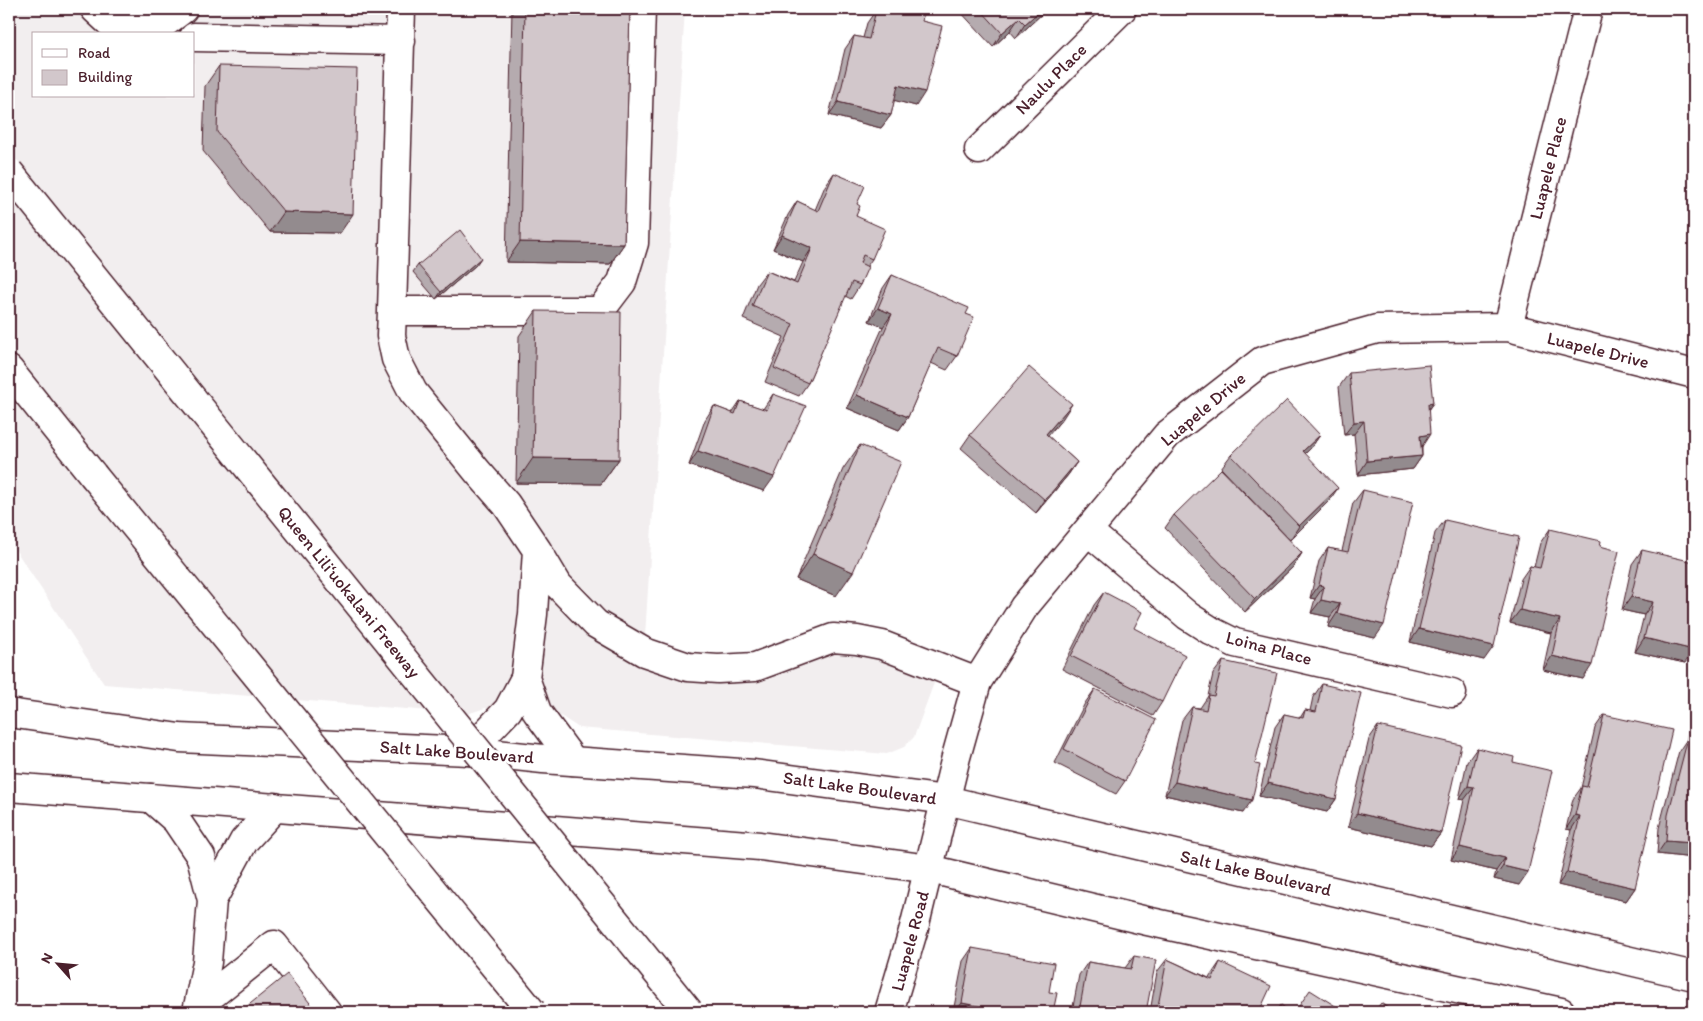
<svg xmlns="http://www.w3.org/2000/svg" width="1703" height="1021" font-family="Itim,sans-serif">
<rect width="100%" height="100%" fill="#fff"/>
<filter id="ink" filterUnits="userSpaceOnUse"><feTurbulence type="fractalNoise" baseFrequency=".02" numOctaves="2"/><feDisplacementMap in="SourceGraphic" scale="10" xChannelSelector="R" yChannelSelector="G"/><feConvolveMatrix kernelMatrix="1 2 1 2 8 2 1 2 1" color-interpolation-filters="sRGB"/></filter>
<g filter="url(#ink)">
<path fill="#f2eeef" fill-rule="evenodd" d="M 9,9 L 685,9 L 644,652 L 688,667 L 833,638 L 941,668 L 932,688 L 914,737 L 904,747 L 887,754 L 579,728 L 556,713 L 485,708 L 467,714 L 104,684 L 9,540 ZM 34,34 L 194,34 L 194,96 L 34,96 Z"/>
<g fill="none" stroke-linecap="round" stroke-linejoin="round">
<g stroke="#4a1f2b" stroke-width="31">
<path id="minor" d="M 95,9 L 120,32 L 157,34
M 124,9 L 151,33 L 183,9
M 194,37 L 401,41
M 979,150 L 1122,9
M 392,311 L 401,9
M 1508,327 L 1588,9
M 1088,531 L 1188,616 L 1213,632 L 1235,643 L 1452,693
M 537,550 L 558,585 L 596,624 L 644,652 L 688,667 L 718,669 L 755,667 L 833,638 L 857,640 L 882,645 L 977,682
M 525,678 L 537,712 L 573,761
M 469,751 L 508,710 L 525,678 L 533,614 L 537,550 L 506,504 L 477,471 L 413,392 L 396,359 L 391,336 L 392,311 L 600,311 L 622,282 L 634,243 L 641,9
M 151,798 L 176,820 L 201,857 L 212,900 L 207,962 L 197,1012
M 212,900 L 244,841 L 275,807
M 198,1006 L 274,945 L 327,1012
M 889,1012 L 914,928 L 956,757 L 977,682 L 1024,607 L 1167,435 L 1262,361 L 1377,329 L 1508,327 L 1694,374"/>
</g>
<g stroke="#4a1f2b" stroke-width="31">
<path id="major" d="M 9,713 L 179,738 L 469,751 L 543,759 L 754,774 L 946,800 L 1694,976
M 9,787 L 760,846 L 930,869 L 1147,921 L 1561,1012"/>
</g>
<g stroke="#4a1f2b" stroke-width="31">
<path id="highway" d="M 9,370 L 93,475"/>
</g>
<use href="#minor" stroke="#fff" stroke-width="28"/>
<use href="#major" stroke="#fff" stroke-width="28"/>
<use href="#highway" stroke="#fff" stroke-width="28"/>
<g stroke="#4a1f2b" stroke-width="31" stroke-linecap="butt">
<path id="highway-bridge" d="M 9,172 L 689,1012
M 93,475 L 532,1012"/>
</g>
<use href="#highway-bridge" stroke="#fff" stroke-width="28"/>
</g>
<path fill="#b5abaf" stroke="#4a1f2b" d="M 512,9 L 630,9 L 624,244 L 610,264 L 506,262 Z
M 886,9 L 915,9 L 922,21 L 916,106 L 894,100 L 891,115 L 881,128 L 829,115 L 845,49 L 854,36 L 863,38 L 867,23 L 876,10 L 884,11 Z
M 958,9 L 1047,9 L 1016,38 L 1010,31 L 993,47 Z
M 219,66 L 340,233 L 270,232 L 203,151 L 205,86 Z
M 834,173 L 857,204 L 856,216 L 872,259 L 867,266 L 860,285 L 851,299 L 845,296 L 808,383 L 799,396 L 765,382 L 784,337 L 743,319 L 757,284 L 767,271 L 794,282 L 803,262 L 773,249 L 788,215 L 797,201 L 815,210 L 825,186 Z
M 418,265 L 476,265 L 436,299 L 413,272 Z
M 892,275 L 966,314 L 957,356 L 947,370 L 931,363 L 908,417 L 899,430 L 847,408 L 883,327 L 869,321 L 883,288 Z
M 536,311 L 619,459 L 601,484 L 516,483 L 519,336 Z
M 1349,373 L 1433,403 L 1428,410 L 1422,447 L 1422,456 L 1413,469 L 1358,475 L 1354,434 L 1344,435 L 1339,387 Z
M 773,394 L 764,491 L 689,465 L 705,420 L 714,406 L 732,413 L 740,401 L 763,409 Z
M 1063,418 L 1048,436 L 1077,462 L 1068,475 L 1036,513 L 961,448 L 970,435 Z
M 1320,435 L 1311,448 L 1305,454 L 1329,501 L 1290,540 L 1221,468 L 1231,455 Z
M 860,445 L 836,596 L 796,579 L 843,469 Z
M 1363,490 L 1375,638 L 1328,627 L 1330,617 L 1311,613 L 1315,599 L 1310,598 L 1319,561 L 1328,548 L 1342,551 L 1353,503 Z
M 1174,515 L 1302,553 L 1293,567 L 1245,612 L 1165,528 Z
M 1445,520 L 1484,660 L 1410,642 L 1435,533 Z
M 1550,529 L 1583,679 L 1543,670 L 1551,633 L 1510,623 L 1521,579 L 1530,566 L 1534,567 L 1540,543 Z
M 1642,550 L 1685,663 L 1635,652 L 1644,615 L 1622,610 L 1632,564 Z
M 1104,592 L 1162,702 L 1153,716 L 1062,669 L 1094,605 Z
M 1223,661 L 1243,813 L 1165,795 L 1182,720 L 1192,707 L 1200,708 L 1208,696 L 1213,674 Z
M 1322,684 L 1336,799 L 1327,812 L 1259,796 L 1275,727 L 1284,714 L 1300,718 L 1305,710 L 1310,711 L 1313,697 Z
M 1694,687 L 1694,858 L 1657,854 L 1659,828 L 1679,751 L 1687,739 L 1691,692 Z
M 1095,689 L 1125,781 L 1116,794 L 1055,763 L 1085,703 Z
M 1604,715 L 1635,888 L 1626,901 L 1558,885 L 1571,830 L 1566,829 L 1573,799 L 1581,788 L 1595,728 Z
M 1378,726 L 1441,833 L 1431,846 L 1348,827 L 1369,739 Z
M 1477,748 L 1513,762 L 1519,885 L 1494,879 L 1496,871 L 1451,860 L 1464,800 L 1459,799 L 1467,762 Z
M 972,948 L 1049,992 L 1053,1012 L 953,1012 L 963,961 Z
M 1134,956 L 1146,1012 L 1072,1012 L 1079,975 L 1088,962 L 1125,968 Z
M 1167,959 L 1209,978 L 1220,962 L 1259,1012 L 1150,1012 L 1157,972 Z"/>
<path fill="#938b8e" stroke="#4a1f2b" d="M 1042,9 L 1047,9 L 1016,38 L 1025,24 Z
M 1019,18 L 1010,31 L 993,47 L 1002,33 Z
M 898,85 L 925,92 L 916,106 L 889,99 Z
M 838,102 L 891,115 L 881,128 L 829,115 Z
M 284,212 L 353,214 L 340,233 L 270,232 Z
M 782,235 L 812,248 L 803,262 L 773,249 Z
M 520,242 L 624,244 L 610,264 L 506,262 Z
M 481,258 L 476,265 L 436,299 L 441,292 Z
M 878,308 L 892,314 L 883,327 L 869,321 Z
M 857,395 L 908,417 L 899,430 L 847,408 Z
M 1433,403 L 1423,416 L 1428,404 Z
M 1072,404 L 1063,418 L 1037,448 L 1046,434 Z
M 1364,421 L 1354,434 L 1344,435 L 1354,422 Z
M 1430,434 L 1421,448 L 1420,436 Z
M 1320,435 L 1311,448 L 1293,465 L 1303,451 Z
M 698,451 L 774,477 L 764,491 L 689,465 Z
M 1422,456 L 1413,469 L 1358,475 L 1367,461 Z
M 533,458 L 619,459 L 601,484 L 516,483 Z
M 1077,462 L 1068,475 L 1036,513 L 1045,500 Z
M 1338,488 L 1329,501 L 1290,540 L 1299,526 Z
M 1302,553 L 1293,567 L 1245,612 L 1255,599 Z
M 813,554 L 853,572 L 836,596 L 796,579 Z
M 1319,585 L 1324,586 L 1315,599 L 1310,598 Z
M 1631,597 L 1653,602 L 1644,615 L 1622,610 Z
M 1321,600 L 1340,604 L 1330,617 L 1311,613 Z
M 1520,610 L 1560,619 L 1551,633 L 1510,623 Z
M 1337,613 L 1384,625 L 1375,638 L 1328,627 Z
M 1419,629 L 1494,646 L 1484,660 L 1410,642 Z
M 1644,638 L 1694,650 L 1685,663 L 1635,652 Z
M 1552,656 L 1592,665 L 1583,679 L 1543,670 Z
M 1175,782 L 1252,800 L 1243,813 L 1165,795 Z
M 1268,783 L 1336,799 L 1327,812 L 1259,796 Z
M 1468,786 L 1474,787 L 1464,800 L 1459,799 Z
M 1357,813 L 1441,833 L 1431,846 L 1348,827 Z
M 1575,815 L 1580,816 L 1571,830 L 1566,829 Z
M 1666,841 L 1694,843 L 1694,858 L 1657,854 Z
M 1460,847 L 1505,858 L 1496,871 L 1451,860 Z
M 1503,866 L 1528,872 L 1519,885 L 1494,879 Z
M 1567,872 L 1635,888 L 1626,901 L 1558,885 Z
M 962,1003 L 1010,1012 L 955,1012 Z"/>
<path fill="#d2c7cb" stroke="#4a1f2b" d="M 525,9 L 630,9 L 624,244 L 520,242 Z
M 888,9 L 915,9 L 924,11 L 922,21 L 942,26 L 925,92 L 898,85 L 891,115 L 838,102 L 854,36 L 869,39 L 876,10 L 887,12 Z
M 980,9 L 1042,9 L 1025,24 L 1019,18 L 1002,33 Z
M 219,66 L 357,69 L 353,214 L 284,212 L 217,132 Z
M 834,173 L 865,186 L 857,204 L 860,206 L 856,216 L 885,229 L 872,259 L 863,255 L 860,263 L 868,267 L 860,285 L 852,282 L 808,383 L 774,368 L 793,324 L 752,306 L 767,271 L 797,284 L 812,248 L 782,235 L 797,201 L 818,211 Z
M 460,230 L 481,258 L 441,292 L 418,265 Z
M 892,275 L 969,308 L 966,314 L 974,317 L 957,356 L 938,348 L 908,417 L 857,395 L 892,314 L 878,308 Z
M 536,311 L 621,312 L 619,459 L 533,458 Z
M 1429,365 L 1433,403 L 1428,404 L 1430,434 L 1420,436 L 1422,456 L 1367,461 L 1364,421 L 1354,422 L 1349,373 Z
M 1029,367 L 1072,404 L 1046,434 L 1077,462 L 1045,500 L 970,435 Z
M 773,394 L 806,406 L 774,477 L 698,451 L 714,406 L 735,414 L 740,401 L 767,410 Z
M 1287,400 L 1320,435 L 1303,451 L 1338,488 L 1299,526 L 1231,455 Z
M 860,445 L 901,462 L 853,572 L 813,554 Z
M 1221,469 L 1302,553 L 1255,599 L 1174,515 Z
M 1363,490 L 1413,502 L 1384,625 L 1337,613 L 1340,604 L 1321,600 L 1324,586 L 1319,585 L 1328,548 L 1348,552 Z
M 1445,520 L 1519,537 L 1494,646 L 1419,629 Z
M 1550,529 L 1601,541 L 1600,546 L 1619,551 L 1592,665 L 1552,656 L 1560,619 L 1520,610 L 1530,566 L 1540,568 Z
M 1642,550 L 1694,562 L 1694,650 L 1644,638 L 1653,602 L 1631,597 Z
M 1104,592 L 1142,612 L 1134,628 L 1185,655 L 1162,702 L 1071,656 Z
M 1223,661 L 1277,673 L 1255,764 L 1260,765 L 1252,800 L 1175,782 L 1192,707 L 1206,710 L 1209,695 L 1214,696 Z
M 1322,684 L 1361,693 L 1336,799 L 1268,783 L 1284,714 L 1303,718 L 1305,710 L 1316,712 Z
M 1095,689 L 1156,720 L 1125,781 L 1064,749 Z
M 1604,715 L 1672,730 L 1635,888 L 1567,872 L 1580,816 L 1575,815 L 1582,786 L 1587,787 Z
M 1378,726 L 1461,745 L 1441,833 L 1357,813 Z
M 1688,738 L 1694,738 L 1694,843 L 1666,841 L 1668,815 Z
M 1477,748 L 1514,757 L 1513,762 L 1552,771 L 1528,872 L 1503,866 L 1505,858 L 1460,847 L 1474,787 L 1468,786 Z
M 972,948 L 1054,963 L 1049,992 L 1057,993 L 1053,1012 L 1010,1012 L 962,1003 Z
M 1134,956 L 1156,960 L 1146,1012 L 1079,1012 L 1088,962 L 1131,969 Z
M 1167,959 L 1212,980 L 1220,962 L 1271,986 L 1259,1012 L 1170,1012 L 1158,1006 Z
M 287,974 L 317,1012 L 240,1012 Z
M 1310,990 L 1345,1012 L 1295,1012 Z
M 1381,1003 L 1393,1012 L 1374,1012 Z
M 1281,1005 L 1291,1012 L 1276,1012 Z"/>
</g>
<g text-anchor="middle" stroke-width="5" stroke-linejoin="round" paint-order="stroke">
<g font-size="18" fill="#4a1f2b" stroke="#fff">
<text transform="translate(1051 79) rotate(-45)" y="6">Naulu Place</text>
<text transform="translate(1548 168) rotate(-76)" y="6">Luapele Place</text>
<text transform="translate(1598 350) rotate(14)" y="6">Luapele Drive</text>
<text transform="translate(1203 409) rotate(-40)" y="6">Luapele Drive</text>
<text transform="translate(349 592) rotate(51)" y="6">Queen Liliʻuokalani Freeway</text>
<text transform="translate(1269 648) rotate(15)" y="6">Loina Place</text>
<text transform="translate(457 752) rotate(4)" y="6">Salt Lake Boulevard</text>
<text transform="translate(860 788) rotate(8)" y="6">Salt Lake Boulevard</text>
<text transform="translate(1256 873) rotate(13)" y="6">Salt Lake Boulevard</text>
<text transform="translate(910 941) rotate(-75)" y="6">Luapele Road</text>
</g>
</g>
<rect width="1703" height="1021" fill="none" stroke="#fff" stroke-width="30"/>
<rect x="15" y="15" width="1673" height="991" fill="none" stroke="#4a1f2b" stroke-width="2" filter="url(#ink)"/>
<rect x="32" y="32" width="162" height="65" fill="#ffffff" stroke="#b7a5aa"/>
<rect x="42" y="49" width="25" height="8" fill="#ffffff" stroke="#b7a5aa"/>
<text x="78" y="58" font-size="15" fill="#4a1f2b">Road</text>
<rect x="42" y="70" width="25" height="15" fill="#d2c7cb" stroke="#b7a5aa"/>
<text x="78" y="82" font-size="15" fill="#4a1f2b">Building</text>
<g transform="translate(58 964) rotate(297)" stroke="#ffffff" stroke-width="4" paint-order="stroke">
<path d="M0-4L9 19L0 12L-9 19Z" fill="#4a1f2b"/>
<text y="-8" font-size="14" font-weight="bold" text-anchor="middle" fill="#4a1f2b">N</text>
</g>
</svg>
